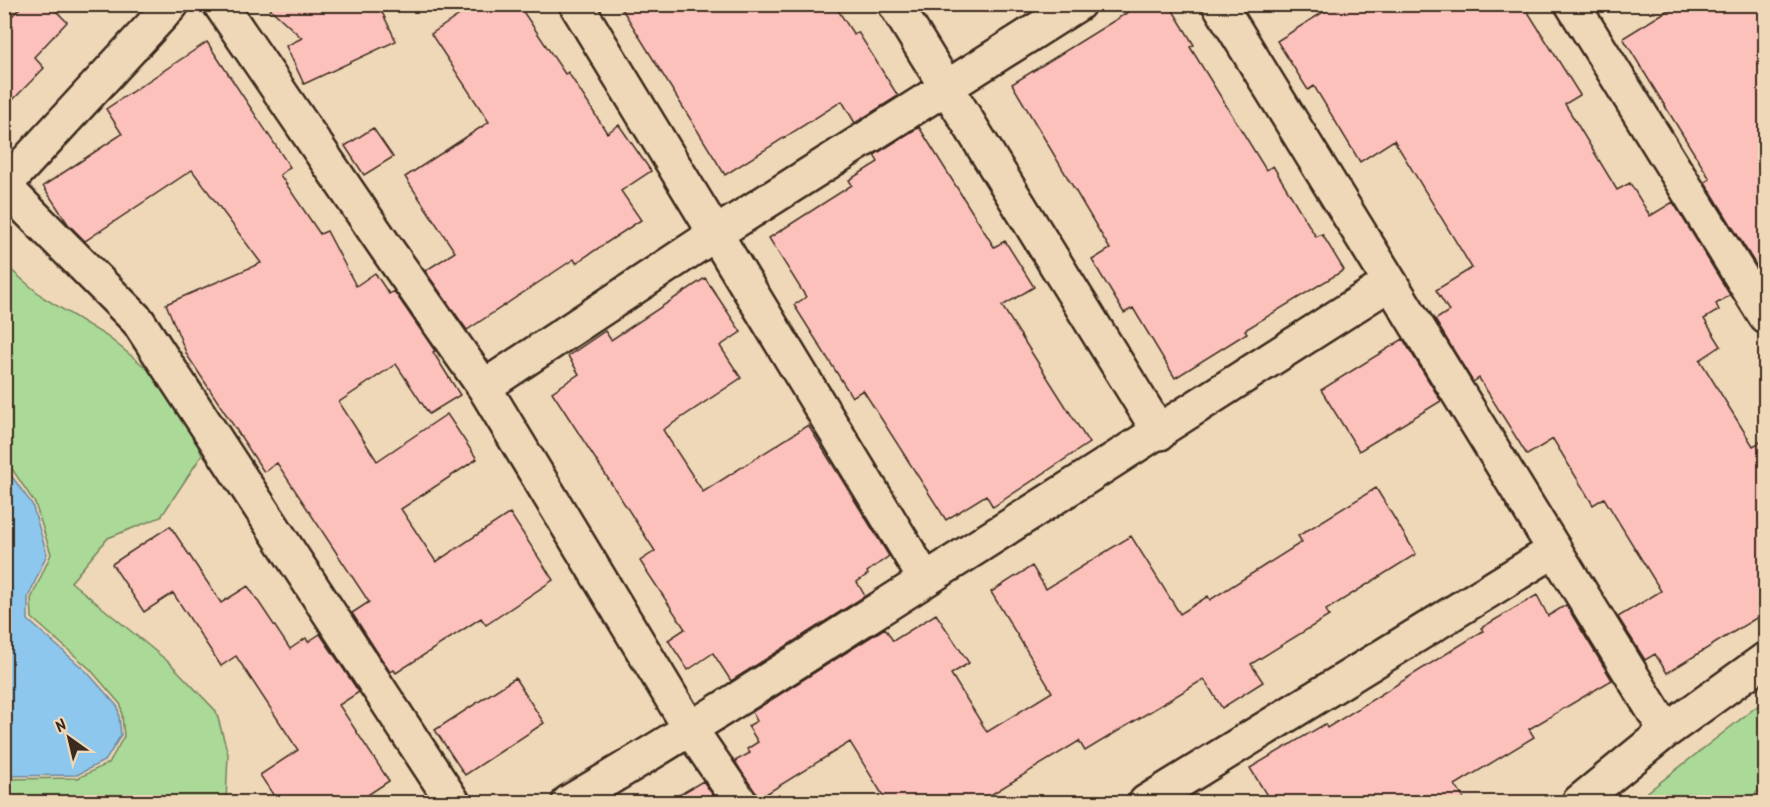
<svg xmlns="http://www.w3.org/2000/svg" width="1770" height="807" font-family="Kalam,sans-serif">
<rect width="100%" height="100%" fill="#efd8b8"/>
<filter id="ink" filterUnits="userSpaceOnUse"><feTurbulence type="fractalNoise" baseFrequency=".0167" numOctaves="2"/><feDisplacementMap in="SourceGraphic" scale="12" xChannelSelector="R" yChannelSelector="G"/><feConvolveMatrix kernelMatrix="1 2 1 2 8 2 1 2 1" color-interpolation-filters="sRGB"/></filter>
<g filter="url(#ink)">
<path fill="#abd998" stroke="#73825b" stroke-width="1.5" d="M 4,264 L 44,298 L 108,337 L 175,391 L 202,455 L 161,517 L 108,538 L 71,582 L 171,664 L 216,711 L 228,754 L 226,802 L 5,802 L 5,779 L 78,778 L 109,763 L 124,736 L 121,705 L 90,669 L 32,618 L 31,599 L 51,554 L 35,503 L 10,466 L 5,463 Z
M 1765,700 L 1765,786 L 1744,802 L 1635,802 Z"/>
<path fill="#8ec7ed" stroke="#6d889a" stroke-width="1.5" d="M 5,467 L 32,504 L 47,554 L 28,598 L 28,620 L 87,672 L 118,707 L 121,735 L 106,760 L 77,775 L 5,776 Z"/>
<path fill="#fdc1bc" stroke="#3b2a1e" stroke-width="1.5" d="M 24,4 L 49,4 L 67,22 L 34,57 L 44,68 L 4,109 L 4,24 Z
M 265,4 L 378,4 L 396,41 L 304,84 L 286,46 L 302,38 Z
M 476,4 L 518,4 L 565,74 L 568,72 L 607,133 L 619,125 L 651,171 L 621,191 L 641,220 L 576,263 L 574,259 L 467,330 L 425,271 L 455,252 L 405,177 L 489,122 L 431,34 Z
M 619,4 L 834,4 L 854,35 L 858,32 L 898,96 L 855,123 L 842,101 L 725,175 Z
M 1141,4 L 1169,4 L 1194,45 L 1190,47 L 1266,170 L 1273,166 L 1316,237 L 1322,234 L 1344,270 L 1245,330 L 1247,333 L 1175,378 L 1133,308 L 1124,313 L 1092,260 L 1110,249 L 1012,84 Z
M 1336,4 L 1523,4 L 1580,95 L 1565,104 L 1617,190 L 1630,183 L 1650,216 L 1673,202 L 1730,295 L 1716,304 L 1719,310 L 1704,319 L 1721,346 L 1700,360 L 1753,446 L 1766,439 L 1766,612 L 1667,673 L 1655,654 L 1645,660 L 1618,617 L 1661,591 L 1604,498 L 1593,505 L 1553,439 L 1527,455 L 1479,378 L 1473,382 L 1435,320 L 1449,311 L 1436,290 L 1472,268 L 1394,140 L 1360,162 L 1314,86 L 1308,90 L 1277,41 Z
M 1678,4 L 1766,4 L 1766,273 L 1762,275 L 1705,182 L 1710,179 L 1623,38 Z
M 207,42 L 290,167 L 280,175 L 320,234 L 327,231 L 356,286 L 375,273 L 389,294 L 394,291 L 435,351 L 433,352 L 460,395 L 429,414 L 396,364 L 339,402 L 377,461 L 447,414 L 477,459 L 401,509 L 436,562 L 510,513 L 553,580 L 486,625 L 481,618 L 396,673 L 394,670 L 390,672 L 352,613 L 369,602 L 277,463 L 264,472 L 187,355 L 166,304 L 261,263 L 192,170 L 85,241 L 68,224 L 43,186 L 122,134 L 106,109 Z
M 919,127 L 994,247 L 1005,241 L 1034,287 L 1002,306 L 1089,443 L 993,507 L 986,495 L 946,520 L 863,390 L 852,397 L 794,305 L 806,297 L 769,238 L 852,185 L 849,180 L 878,162 L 874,155 Z
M 373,128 L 393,157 L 364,175 L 345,146 Z
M 705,278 L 741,332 L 720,346 L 741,378 L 663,430 L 703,492 L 808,425 L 889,556 L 867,572 L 868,574 L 857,582 L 865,596 L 731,681 L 713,653 L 688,670 L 668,640 L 685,629 L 640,561 L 655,551 L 552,392 L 579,374 L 568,356 L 605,331 L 611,340 Z
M 1403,339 L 1441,401 L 1359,451 L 1321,390 Z
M 1376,488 L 1416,554 L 1326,610 L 1329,616 L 1251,664 L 1263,682 L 1222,708 L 1204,679 L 1085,751 L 1079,741 L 979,802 L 887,802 L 850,742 L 758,799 L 735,761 L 750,753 L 747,749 L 758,742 L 748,726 L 757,721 L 752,712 L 885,628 L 893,641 L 936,614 L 969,663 L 951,674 L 987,732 L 1052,692 L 991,592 L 1032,566 L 1046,589 L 1131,536 L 1180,614 L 1208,596 L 1210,600 L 1302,542 L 1298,536 Z
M 170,526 L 221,603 L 248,586 L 290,649 L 306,638 L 308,642 L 320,634 L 359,692 L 339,705 L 389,781 L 357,802 L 278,802 L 260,775 L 298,750 L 236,656 L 221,666 L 173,593 L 144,612 L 112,564 Z
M 1537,595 L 1548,616 L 1566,605 L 1612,680 L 1529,729 L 1534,737 L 1455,785 L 1466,802 L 1271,802 L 1250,768 L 1325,724 L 1327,728 L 1483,631 L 1481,628 Z
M 515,678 L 544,723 L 465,775 L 435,730 Z
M 703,781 L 718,802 L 667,802 Z"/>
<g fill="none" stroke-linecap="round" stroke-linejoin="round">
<g stroke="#3b2a1e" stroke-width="38">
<path id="minor" d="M 220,4 L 389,252 L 484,387 L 691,730 L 740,802
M 576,4 L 925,579
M 895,4 L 1160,433
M 1219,4 L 1666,731
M 1572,4 L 1766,317
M 4,186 L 138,321 L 453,802
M 4,186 L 172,4
M 484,387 L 715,234 L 1078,4
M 569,802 C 690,731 807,655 925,580 C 1080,481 1236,383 1390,283
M 1146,802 L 1555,550
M 1579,802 L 1666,731 L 1766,659"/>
</g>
<use href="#minor" stroke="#efd8b8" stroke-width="33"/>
</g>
</g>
<rect width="1770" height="807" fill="none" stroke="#efd8b8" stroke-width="24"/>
<rect x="12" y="12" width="1746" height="783" fill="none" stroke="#3b2a1e" stroke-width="2" filter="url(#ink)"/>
<g transform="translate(69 738) rotate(326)" stroke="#efd8b8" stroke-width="4.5" paint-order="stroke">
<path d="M0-4.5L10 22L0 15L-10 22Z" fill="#3b2a1e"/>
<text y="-9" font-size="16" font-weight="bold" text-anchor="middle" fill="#3b2a1e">N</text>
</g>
</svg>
